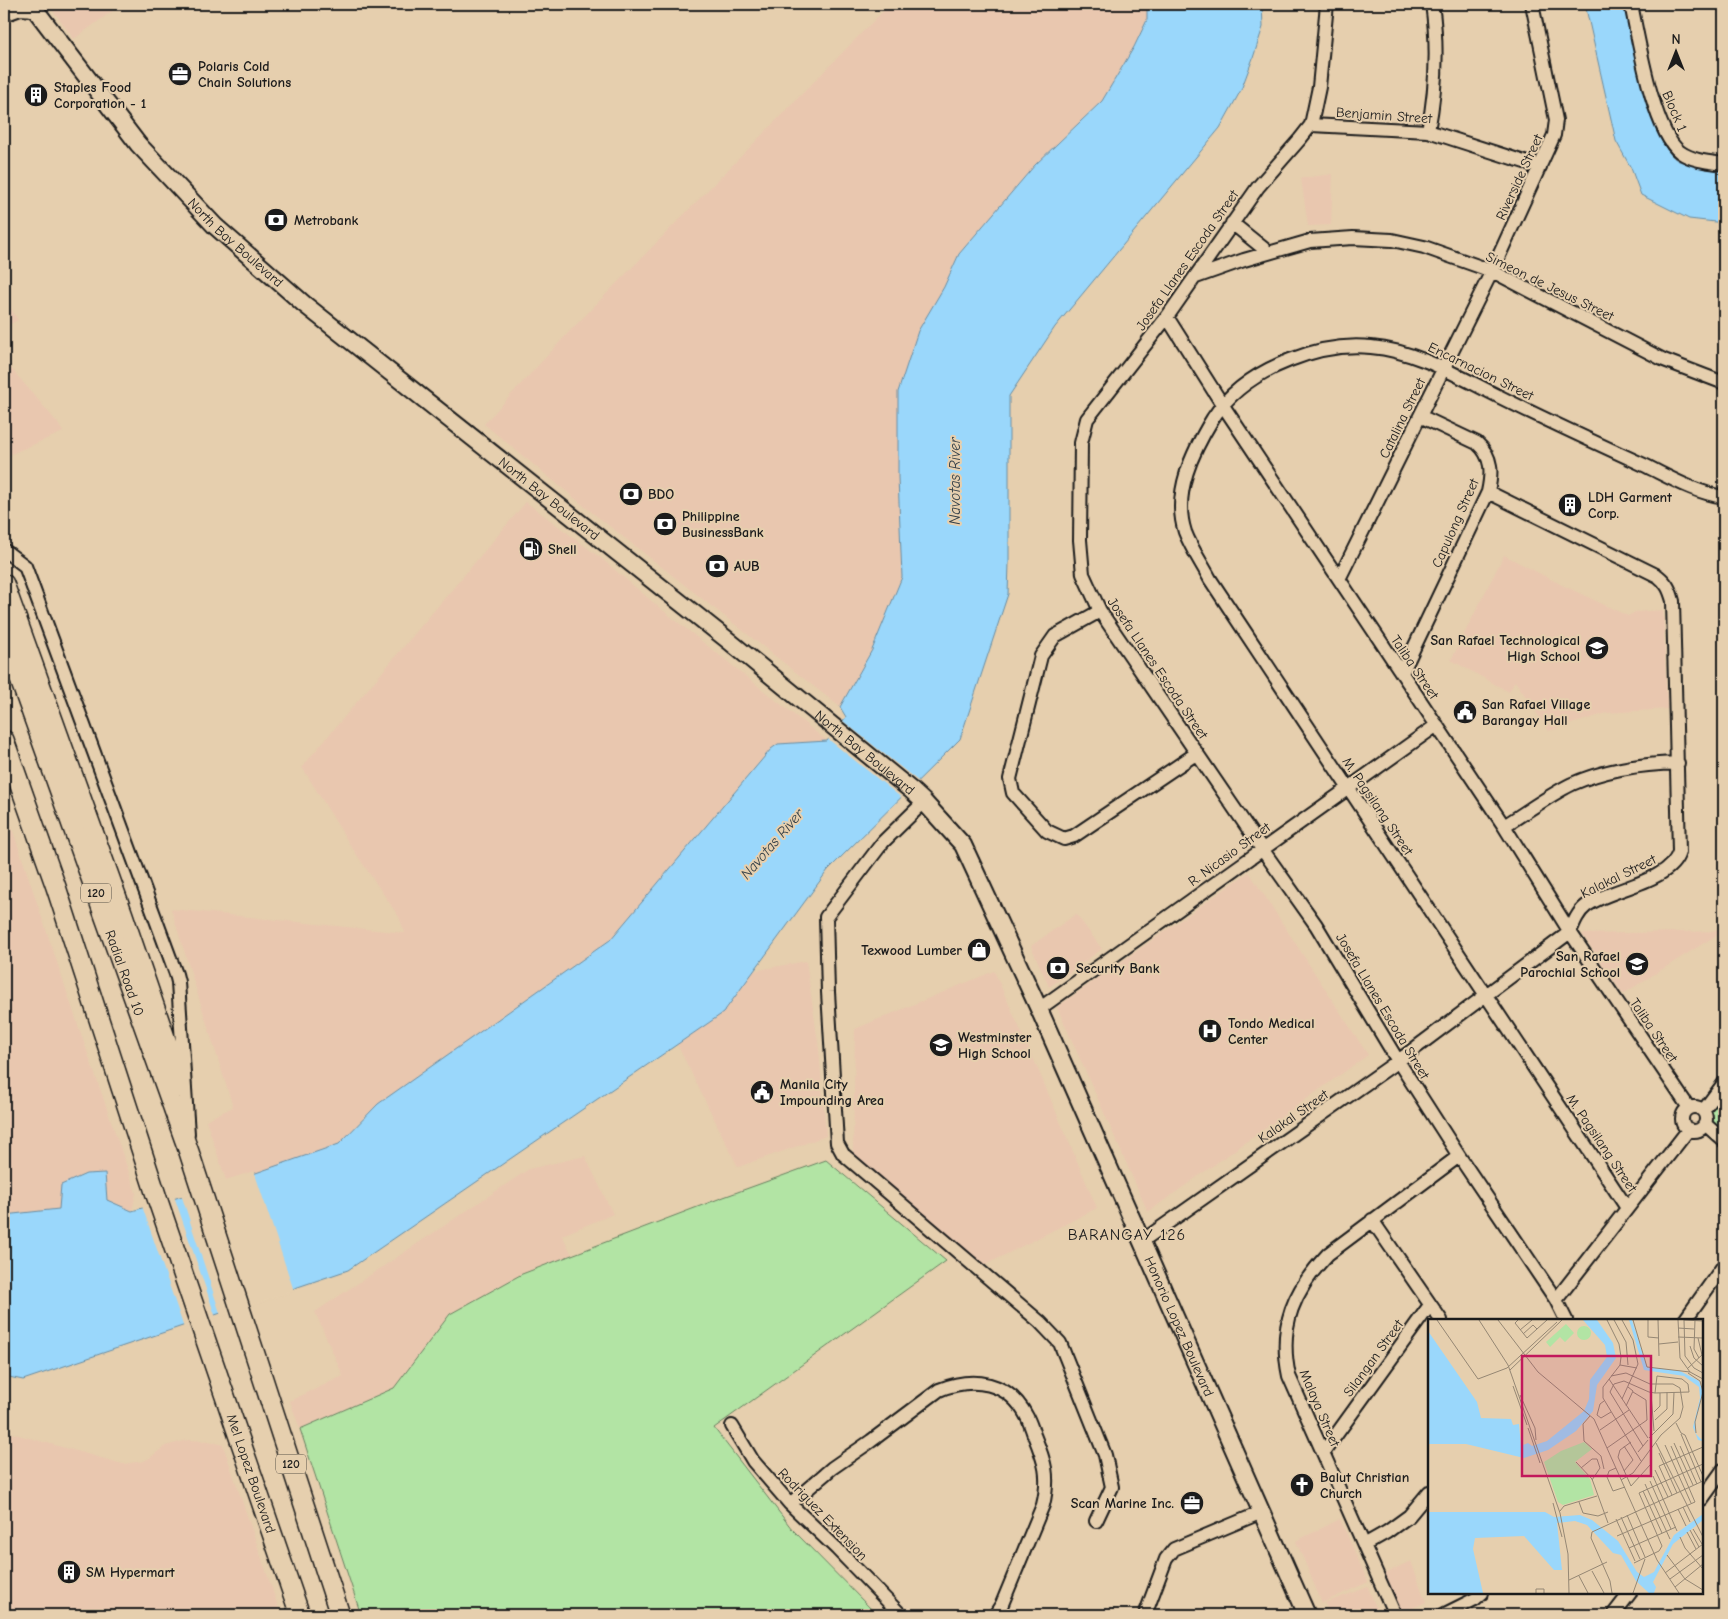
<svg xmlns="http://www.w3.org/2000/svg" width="1728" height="1619" font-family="'Comic Neue',sans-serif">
<rect width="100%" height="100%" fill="#e6cfae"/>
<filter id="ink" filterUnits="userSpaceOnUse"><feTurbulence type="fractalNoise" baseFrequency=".02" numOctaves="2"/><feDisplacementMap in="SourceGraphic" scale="10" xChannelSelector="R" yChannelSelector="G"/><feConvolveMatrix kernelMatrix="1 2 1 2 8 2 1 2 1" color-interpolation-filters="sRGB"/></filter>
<g filter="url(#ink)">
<path fill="#e9c7af" d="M 48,4 L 122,4 L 74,39 Z
M 890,4 L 1147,4 L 1147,20 L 1134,47 L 1102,101 L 1035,165 L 959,254 L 944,287 L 898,477 L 902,577 L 872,650 L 840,707 L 589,510 L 484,424 L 571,330 Z
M 1333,174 L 1331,225 L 1308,226 L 1301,178 Z
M 4,298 L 18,320 L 4,327 Z
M 4,360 L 57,422 L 63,432 L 4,457 Z
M 526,502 L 602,559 L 655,604 L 827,741 L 778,744 L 771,749 L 610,940 L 378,1104 L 339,1144 L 227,1183 L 206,1120 L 233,1107 L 171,909 L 405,933 L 399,917 L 350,845 L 302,767 Z
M 1504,555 L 1560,584 L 1628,616 L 1635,612 L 1663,610 L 1667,709 L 1607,713 L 1549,731 L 1515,681 L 1509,692 L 1451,660 Z
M 4,804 L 78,1025 L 136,1193 L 132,1211 L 107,1201 L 105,1173 L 86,1174 L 61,1185 L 59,1209 L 4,1215 Z
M 1249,872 L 1368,1055 L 1148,1212 L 1057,1007 Z
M 1076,914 L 1102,949 L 1049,987 L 1031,946 Z
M 1723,931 L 1623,994 L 1582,934 Z
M 806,961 L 819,1049 L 826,1136 L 738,1167 L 677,1044 L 723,1013 L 754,971 Z
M 994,971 L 1034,1060 L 1097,1208 L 981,1267 L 853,1154 L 855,1029 Z
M 585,1156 L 613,1214 L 562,1235 L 572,1255 L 522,1274 L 450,1314 L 394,1388 L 300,1429 L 290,1401 L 343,1376 L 315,1312 L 529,1169 Z
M 4,1431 L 123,1464 L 144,1461 L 151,1457 L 165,1446 L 188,1440 L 209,1441 L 223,1445 L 281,1615 L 4,1615 Z
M 1340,1519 L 1368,1582 L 1322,1603 L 1296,1541 Z
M 1411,1561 L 1426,1602 L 1401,1613 L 1383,1574 Z
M 1368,1587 L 1379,1615 L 1330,1615 L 1325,1603 Z"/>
<path fill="#b2e4a4" stroke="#678060" d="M 1721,1097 L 1724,1100 L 1724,1137 L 1710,1125 L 1711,1108 Z
M 826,1160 L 946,1261 L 714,1428 L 792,1529 L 877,1615 L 361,1615 L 300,1429 L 394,1388 L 450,1314 L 522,1274 L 721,1198 Z"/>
<path fill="#9ad7fb" stroke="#688ca2" d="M 1147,4 L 1262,4 L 1263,27 L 1253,58 L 1241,90 L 1220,128 L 1055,327 L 1009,396 L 1009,563 L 1008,594 L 960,739 L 828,870 L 723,1013 L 348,1270 L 23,1380 L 4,1376 L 4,1215 L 59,1209 L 61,1185 L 86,1174 L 105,1173 L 107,1200 L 132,1211 L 227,1183 L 339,1144 L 378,1104 L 610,940 L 771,749 L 778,744 L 827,741 L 846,717 L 840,707 L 872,650 L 902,577 L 898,477 L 898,392 L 918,331 L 944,287 L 959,254 L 1035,165 L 1102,101 L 1134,47 L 1147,20 Z
M 1585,4 L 1627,4 C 1633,35 1651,149 1679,161 C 1691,166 1711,167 1724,170 L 1724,223 L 1689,219 L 1641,195 L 1631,168 L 1616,141 Z"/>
<path fill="#e6cfae" d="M 843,721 L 918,781 L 903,799 L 828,739 Z
M 254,1171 L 294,1291 L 221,1316 L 181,1194 Z
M 174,1196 L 216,1318 L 184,1328 L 142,1206 Z"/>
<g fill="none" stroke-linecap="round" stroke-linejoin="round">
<g stroke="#1c1c1c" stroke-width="16">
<path id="minor" d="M 1327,4 L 1319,87 L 1311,125 L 1300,139 L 1258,187 L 1167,317 L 1087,419 L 1081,443 L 1080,540 L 1083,574 L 1100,611 L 1262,849 L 1316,925 L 1398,1061 L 1459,1156 L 1556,1300 L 1566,1320
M 1631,4 C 1638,37 1653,132 1680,152 C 1693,161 1709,162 1724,164
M 1311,125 L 1428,131 L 1540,167
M 1428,131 C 1436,90 1438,45 1432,4
M 1232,223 L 1268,252
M 1196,277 L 1244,260 L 1310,241 L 1353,238 L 1392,240 L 1424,247 L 1492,271 L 1664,360 L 1724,383
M 1167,317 L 1222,404 L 1504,826 L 1570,932 L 1689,1108
M 4,550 L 25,566 L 176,974 L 178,982 L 188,1134
M 1339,579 L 1492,271 L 1554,135 L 1556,120 L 1532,4
M 1100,611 L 1055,636 L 1041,656 L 1010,779 L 1013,793 L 1047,831 L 1064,839 L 1074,836 L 1197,753
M 1402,673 L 1488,492 C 1492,473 1493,457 1477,443 L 1420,416
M 924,802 L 883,842 L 826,917 L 828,992 L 837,1143 L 843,1154 L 1040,1322 L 1060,1343 L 1105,1455 L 1112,1487 L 1096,1521
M 1504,826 C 1525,813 1551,794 1572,784 C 1606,769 1641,764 1678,763
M 1039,1009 L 1437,725
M1682 1119a12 12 0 1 1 24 0a12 12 0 1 1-24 0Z
M 1703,1111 L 1724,1083
M 1705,1124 L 1724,1141
M 1627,1208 L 1210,579 C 1202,564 1191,548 1185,532 C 1172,493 1193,451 1213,418 C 1231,390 1259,372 1290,360 C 1315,350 1343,344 1371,347 C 1418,351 1459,377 1500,397 C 1548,421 1596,443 1644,465 C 1669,477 1696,493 1724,497
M 1372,1220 L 1441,1320
M 1142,1241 L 1398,1061 L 1570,932 C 1574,922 1578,912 1586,906 C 1610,888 1670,883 1679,852 L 1673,601 C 1670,590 1667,583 1658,576 L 1488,492
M 1556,1300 L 1689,1129
M 1685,1320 L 1724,1265
M 732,1426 L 753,1461 L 790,1504 L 837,1549 L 901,1615
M 1323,1453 L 1430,1305
M 1702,1499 L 1723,1470
M 790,1504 L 832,1468 L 871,1441 L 939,1390 C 973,1376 1009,1381 1027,1417 C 1030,1423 1032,1429 1034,1435 C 1045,1462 1050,1476 1043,1505 L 1002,1604 L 995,1615
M 1364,1545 L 1387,1532 L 1409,1516 L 1429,1492
M 1145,1615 L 1166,1559 L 1174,1549 L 1262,1512
M 1395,1615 L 1289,1376 C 1278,1325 1294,1290 1328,1254 L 1459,1156
M 1443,1615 L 1475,1599 L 1482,1593
M 1613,1615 L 1630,1593"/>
</g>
<g stroke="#1c1c1c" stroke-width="20">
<g id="major">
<path id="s1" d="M 31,4 L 138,144 L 215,226 L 304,304 L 729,641 L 911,790 L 924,802 L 963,845 L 1039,1009 L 1307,1615"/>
<path d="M 9,11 L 20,7 L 34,8"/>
</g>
</g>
<g stroke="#1c1c1c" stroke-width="22">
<g id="highway">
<path d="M 4,584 L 122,912 L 169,1049 L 176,1089"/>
<path id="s2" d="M 4,635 L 189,1152 L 340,1615"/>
<path id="s3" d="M 4,740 L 56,887 L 157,1198 L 300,1615"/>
</g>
</g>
<use href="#minor" stroke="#e6cfae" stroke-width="12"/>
<use href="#major" stroke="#e6cfae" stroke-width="16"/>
<use href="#highway" stroke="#e6cfae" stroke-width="19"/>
</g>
</g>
<defs>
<g id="office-disc" transform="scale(1.25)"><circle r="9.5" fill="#1c1c1c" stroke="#e6cfae"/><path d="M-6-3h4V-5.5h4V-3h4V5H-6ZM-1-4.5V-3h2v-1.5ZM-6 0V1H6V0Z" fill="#fff"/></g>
<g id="building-disc" transform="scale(1.25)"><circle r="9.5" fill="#1c1c1c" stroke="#e6cfae"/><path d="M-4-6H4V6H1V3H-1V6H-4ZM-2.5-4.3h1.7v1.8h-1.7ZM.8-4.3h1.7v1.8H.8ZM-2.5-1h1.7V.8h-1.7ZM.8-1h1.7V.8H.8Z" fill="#fff"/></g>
<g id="bank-disc" transform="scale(1.25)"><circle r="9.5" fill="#1c1c1c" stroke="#e6cfae"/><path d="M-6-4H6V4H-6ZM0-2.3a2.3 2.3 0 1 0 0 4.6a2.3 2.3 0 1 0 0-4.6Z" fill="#fff"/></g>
<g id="fuel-disc" transform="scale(1.25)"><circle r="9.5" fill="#1c1c1c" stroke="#e6cfae"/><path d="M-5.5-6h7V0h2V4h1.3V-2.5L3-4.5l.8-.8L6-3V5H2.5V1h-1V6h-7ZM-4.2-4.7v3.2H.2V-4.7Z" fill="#fff"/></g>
<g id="school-disc" transform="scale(1.25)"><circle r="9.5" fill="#1c1c1c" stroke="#e6cfae"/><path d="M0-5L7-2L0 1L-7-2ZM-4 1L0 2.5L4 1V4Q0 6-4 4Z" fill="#fff"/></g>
<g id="civic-disc" transform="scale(1.25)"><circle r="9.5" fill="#1c1c1c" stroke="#e6cfae"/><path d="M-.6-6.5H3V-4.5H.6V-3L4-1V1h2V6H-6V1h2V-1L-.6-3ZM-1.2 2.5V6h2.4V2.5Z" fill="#fff"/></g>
<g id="shop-disc" transform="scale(1.25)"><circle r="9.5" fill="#1c1c1c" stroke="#e6cfae"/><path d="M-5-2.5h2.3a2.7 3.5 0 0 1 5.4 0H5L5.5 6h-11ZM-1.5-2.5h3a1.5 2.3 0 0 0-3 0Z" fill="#fff"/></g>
<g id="hospital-disc" transform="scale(1.25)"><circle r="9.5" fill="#1c1c1c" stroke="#e6cfae"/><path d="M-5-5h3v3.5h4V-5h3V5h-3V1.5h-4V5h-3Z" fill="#fff"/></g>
<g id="church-disc" transform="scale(1.25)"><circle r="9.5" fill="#1c1c1c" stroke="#e6cfae"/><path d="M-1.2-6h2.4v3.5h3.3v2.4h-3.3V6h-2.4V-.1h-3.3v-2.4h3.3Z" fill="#fff"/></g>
</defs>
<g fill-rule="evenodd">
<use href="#office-disc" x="180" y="74"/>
<use href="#building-disc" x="36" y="95"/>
<use href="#bank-disc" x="276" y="220"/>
<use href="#bank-disc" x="631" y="494"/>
<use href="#building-disc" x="1570" y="505"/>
<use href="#bank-disc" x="665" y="524"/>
<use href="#fuel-disc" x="531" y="549"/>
<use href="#bank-disc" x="717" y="566"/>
<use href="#school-disc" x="1597" y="648"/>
<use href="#civic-disc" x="1465" y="712"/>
<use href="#shop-disc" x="979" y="950"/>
<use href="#school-disc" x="1637" y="964"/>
<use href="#bank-disc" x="1058" y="968"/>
<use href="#hospital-disc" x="1210" y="1031"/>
<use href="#school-disc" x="941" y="1045"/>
<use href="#civic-disc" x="762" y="1092"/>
<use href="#church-disc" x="1302" y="1485"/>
<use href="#office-disc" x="1192" y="1503"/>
<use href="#building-disc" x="69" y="1572"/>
</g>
<g text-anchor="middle" stroke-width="4" stroke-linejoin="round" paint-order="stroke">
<g fill="#e6cfae" stroke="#595248" stroke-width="1">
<rect x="81" y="883.5" width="30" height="19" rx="4"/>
<rect x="276" y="1454.5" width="30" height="19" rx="4"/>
</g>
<g font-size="12" font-weight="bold" fill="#1c1c1c">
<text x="96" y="897">120</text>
<text x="291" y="1468">120</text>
</g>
<g font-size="14" font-weight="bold" fill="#1c1c1c" stroke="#e6cfae" text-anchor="start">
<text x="198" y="71">Polaris Cold<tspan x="198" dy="16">Chain Solutions</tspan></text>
<text x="54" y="92">Staples Food<tspan x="54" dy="16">Corporation - 1</tspan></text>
<text x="294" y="225">Metrobank</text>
<text x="648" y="499">BDO</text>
<text x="1588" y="502">LDH Garment<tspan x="1588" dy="16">Corp.</tspan></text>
<text x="682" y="521">Philippine<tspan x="682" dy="16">BusinessBank</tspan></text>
<text x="548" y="554">Shell</text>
<text x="734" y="571">AUB</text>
<text x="1580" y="645" text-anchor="end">San Rafael Technological<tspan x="1580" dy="16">High School</tspan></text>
<text x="1482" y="709">San Rafael Village<tspan x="1482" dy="16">Barangay Hall</tspan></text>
<text x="962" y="955" text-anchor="end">Texwood Lumber</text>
<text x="1620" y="961" text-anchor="end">San Rafael<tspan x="1620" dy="16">Parochial School</tspan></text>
<text x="1076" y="973">Security Bank</text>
<text x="1228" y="1028">Tondo Medical<tspan x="1228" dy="16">Center</tspan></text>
<text x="958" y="1042">Westminster<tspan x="958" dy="16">High School</tspan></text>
<text x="780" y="1089">Manila City<tspan x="780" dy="16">Impounding Area</tspan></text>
<text x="1320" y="1482">Balut Christian<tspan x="1320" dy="16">Church</tspan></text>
<text x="1174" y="1508" text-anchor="end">Scan Marine Inc.</text>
<text x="86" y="1577">SM Hypermart</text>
</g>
<g font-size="14" fill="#1c1c1c" stroke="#e6cfae">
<text transform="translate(1675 111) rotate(67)" y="5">Block 1</text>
<text transform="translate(1384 115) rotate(4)" y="5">Benjamin Street</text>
<text transform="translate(1519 177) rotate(-65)" y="5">Riverside Street</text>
<text dy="5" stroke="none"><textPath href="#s1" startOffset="315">North Bay Boulevard</textPath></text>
<text transform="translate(1187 260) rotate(-55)" y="5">Josefa Llanes Escoda Street</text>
<text transform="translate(1550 286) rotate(26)" y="5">Simeon de Jesus Street</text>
<text transform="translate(1481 371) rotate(26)" y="5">Encarnacion Street</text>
<text transform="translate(1402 418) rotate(-64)" y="5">Catalina Street</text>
<text dy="5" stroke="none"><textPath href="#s1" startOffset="720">North Bay Boulevard</textPath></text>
<text transform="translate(1455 523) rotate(-66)" y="5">Capulong Street</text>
<text transform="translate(1415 667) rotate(56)" y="5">Taliba Street</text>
<text transform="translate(1158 668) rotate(56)" y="5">Josefa Llanes Escoda Street</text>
<text dy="5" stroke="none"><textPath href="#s1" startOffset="1125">North Bay Boulevard</textPath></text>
<text transform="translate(1378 806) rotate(56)" y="5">M. Pagsilang Street</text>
<text transform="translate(1229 854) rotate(-36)" y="5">R. Nicasio Street</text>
<text transform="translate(1618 876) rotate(-26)" y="5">Kalakal Street</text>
<text dy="5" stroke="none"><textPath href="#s2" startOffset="359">Radial Road 10</textPath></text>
<text transform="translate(1383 1006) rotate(59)" y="5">Josefa Llanes Escoda Street</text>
<text transform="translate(1654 1030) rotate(56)" y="5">Taliba Street</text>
<text transform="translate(1293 1116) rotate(-35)" y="5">Kalakal Street</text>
<text transform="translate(1602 1143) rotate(56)" y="5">M. Pagsilang Street</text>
<text dy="5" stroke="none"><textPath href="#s1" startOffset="1788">Honorio Lopez Boulevard</textPath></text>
<text transform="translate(1373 1358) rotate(-54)" y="5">Silangan Street</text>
<text transform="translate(1320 1408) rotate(67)" y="5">Malaya Street</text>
<text dy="5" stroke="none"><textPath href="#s3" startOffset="774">Mel Lopez Boulevard</textPath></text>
<text transform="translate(823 1514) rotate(46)" y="5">Rodriguez Extension</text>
</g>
<g font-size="15" font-style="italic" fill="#354149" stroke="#e6cfae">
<text transform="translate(955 481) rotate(-90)" y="5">Navotas River</text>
<text transform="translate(772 844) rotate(-49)" y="5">Navotas River</text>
</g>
<g font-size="16" letter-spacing="1" fill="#1c1c1c" stroke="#e6cfae">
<text x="1127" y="1240">BARANGAY 126</text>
</g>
</g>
<g transform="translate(1428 1319)">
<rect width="275" height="275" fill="#e6cfae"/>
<path d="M 138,5 L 146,14 L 137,23 L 132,18 L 122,28 L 118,23 ZM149 14a7 7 0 1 1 14 0a7 7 0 1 1-14 0ZM 156,123 L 164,130 L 147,143 L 162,160 L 166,176 L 135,186 L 130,183 L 116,143 L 133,132 Z" fill="#b2e4a4"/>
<path d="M 155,1 L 169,1 L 185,24 L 188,39 L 169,66 L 165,92 L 148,112 L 120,131 L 96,139 L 38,125 L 0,125 L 0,12 L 49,83 L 53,99 L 83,100 L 85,106 L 91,105 L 93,127 L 100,124 L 104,127 L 119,122 L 156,92 L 161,80 L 162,61 L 179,38 L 177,26 ZM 201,1 L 204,1 L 219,48 L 252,52 L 271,62 L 275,73 L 267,105 L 268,115 L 275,122 L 270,121 L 265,108 L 272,79 L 271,68 L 256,57 L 216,51 ZM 0,193 L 117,193 L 126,198 L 152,196 L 164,201 L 190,222 L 209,253 L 216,258 L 226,253 L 246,216 L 275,195 L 275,201 L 245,225 L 225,263 L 228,268 L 226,274 L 221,274 L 208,262 L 193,236 L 185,234 L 159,206 L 147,202 L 129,204 L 134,251 L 126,251 L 96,217 L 47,219 L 45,230 L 55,274 L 0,274 Z" fill="#9ad7fb"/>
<path fill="none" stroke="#958774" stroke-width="1" d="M 9,1 L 50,60 L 79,49M 51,1 L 80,46 L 132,194 L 140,235 L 141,274M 70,1 L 110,53 L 166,100 L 229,241 L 251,274M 90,1 L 87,4 L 99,19 L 119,1M 179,1 L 191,25 L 193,38 L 192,46 L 175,68 L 175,79 L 213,142M 186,1 L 198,23 L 200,46M 205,1 L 219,48 L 262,53M 220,1 L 220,18 L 231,19M 230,1 L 231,37M 250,1 L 252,39 L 262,53 L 275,60M 256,1 L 257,37 L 266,49 L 275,54M 256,1 L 275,2M 267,1 L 266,30 L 271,39M 250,9 L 266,10M 92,11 L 104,1M 95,15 L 105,6 L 109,10M 250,18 L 275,19M 270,19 L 274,36M 231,25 L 250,23M 262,27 L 266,39 L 275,47M 192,46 L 209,49M 79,49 L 129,3M 259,50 L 275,35M 82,51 L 134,1M 260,54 L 272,62 L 275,73 L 267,103 L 268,114M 183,57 L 198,54 L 222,65 L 245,65 L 252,69 L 255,88 L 252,99 L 233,116 L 205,154 L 193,161M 181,60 L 220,119M 85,67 L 99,106M 223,75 L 226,112M 92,76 L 107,109 L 108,121M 194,80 L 210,45 L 205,21 L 194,1M 176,82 L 172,85 L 169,96 L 173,99 L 183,93M 198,87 L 205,72 L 200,68M 226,93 L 232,87 L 232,74M 162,97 L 155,105 L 156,122 L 173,137 L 176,150M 227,101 L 239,90 L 239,73M 248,104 L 253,114 L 257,116 L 275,157M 100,109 L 112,144M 172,111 L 201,91M 253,115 L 273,163M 221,119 L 245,95 L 246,73M 203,123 L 192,131 L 190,138 L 203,167 L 222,146M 228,124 L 275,218M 246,124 L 265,166M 237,126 L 263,184M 215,127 L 182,73 L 186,65 L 196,62 L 221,73 L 227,74 L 261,73 L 260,65 L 254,60 L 229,57 L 227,74M 252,127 L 269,165M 179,129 L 219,101 L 218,81 L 205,73M 210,133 L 220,121M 231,134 L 249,174M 148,143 L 164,160 L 180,204M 153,149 L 164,140 L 169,140 L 172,149 L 164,161M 188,149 L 181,152 L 179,158 L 185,172 L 197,168M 227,151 L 240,178M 196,152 L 205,141 L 196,127M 225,157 L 249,212M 222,162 L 243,210M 217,165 L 242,220M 215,172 L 234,214M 244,176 L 231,147 L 275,128M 151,183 L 155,194 L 170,197 L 180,193M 125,184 L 134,218M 255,188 L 262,203M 250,190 L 258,207M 132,192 L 136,187 L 169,177M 199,196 L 217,238M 193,198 L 212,240M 188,200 L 207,242M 265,210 L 274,225M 262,211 L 271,228M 259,213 L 268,230M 189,217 L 267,183 L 243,127M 252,218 L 257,229 L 275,250M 201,229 L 248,208M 239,236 L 257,260 L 275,271M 206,244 L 231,232 L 234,227 L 211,174 L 275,145M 164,252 L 176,274M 237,254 L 275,225M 151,257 L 160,274M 242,260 L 275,236M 141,261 L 179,243M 247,268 L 275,245M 108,274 L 108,270 L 116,270 L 116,274M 184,274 L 182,262 L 163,219 L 164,213 L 275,162M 205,274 L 217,240"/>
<path fill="#c2185b" fill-opacity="0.15" stroke="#c2185b" stroke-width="2.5" d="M 94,37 L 223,37 L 223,157 L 94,157 Z"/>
<rect width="275" height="275" fill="none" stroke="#1c1c1c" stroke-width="2.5"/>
</g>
<rect width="1728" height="1619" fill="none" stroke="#e6cfae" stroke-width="20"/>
<rect x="10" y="10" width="1708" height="1599" fill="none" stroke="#1c1c1c" stroke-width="2" filter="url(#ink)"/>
<g transform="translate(1676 52)" stroke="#e6cfae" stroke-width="4" paint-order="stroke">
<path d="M0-4L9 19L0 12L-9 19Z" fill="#1c1c1c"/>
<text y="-8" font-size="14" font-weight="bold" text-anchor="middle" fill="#1c1c1c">N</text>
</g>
</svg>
